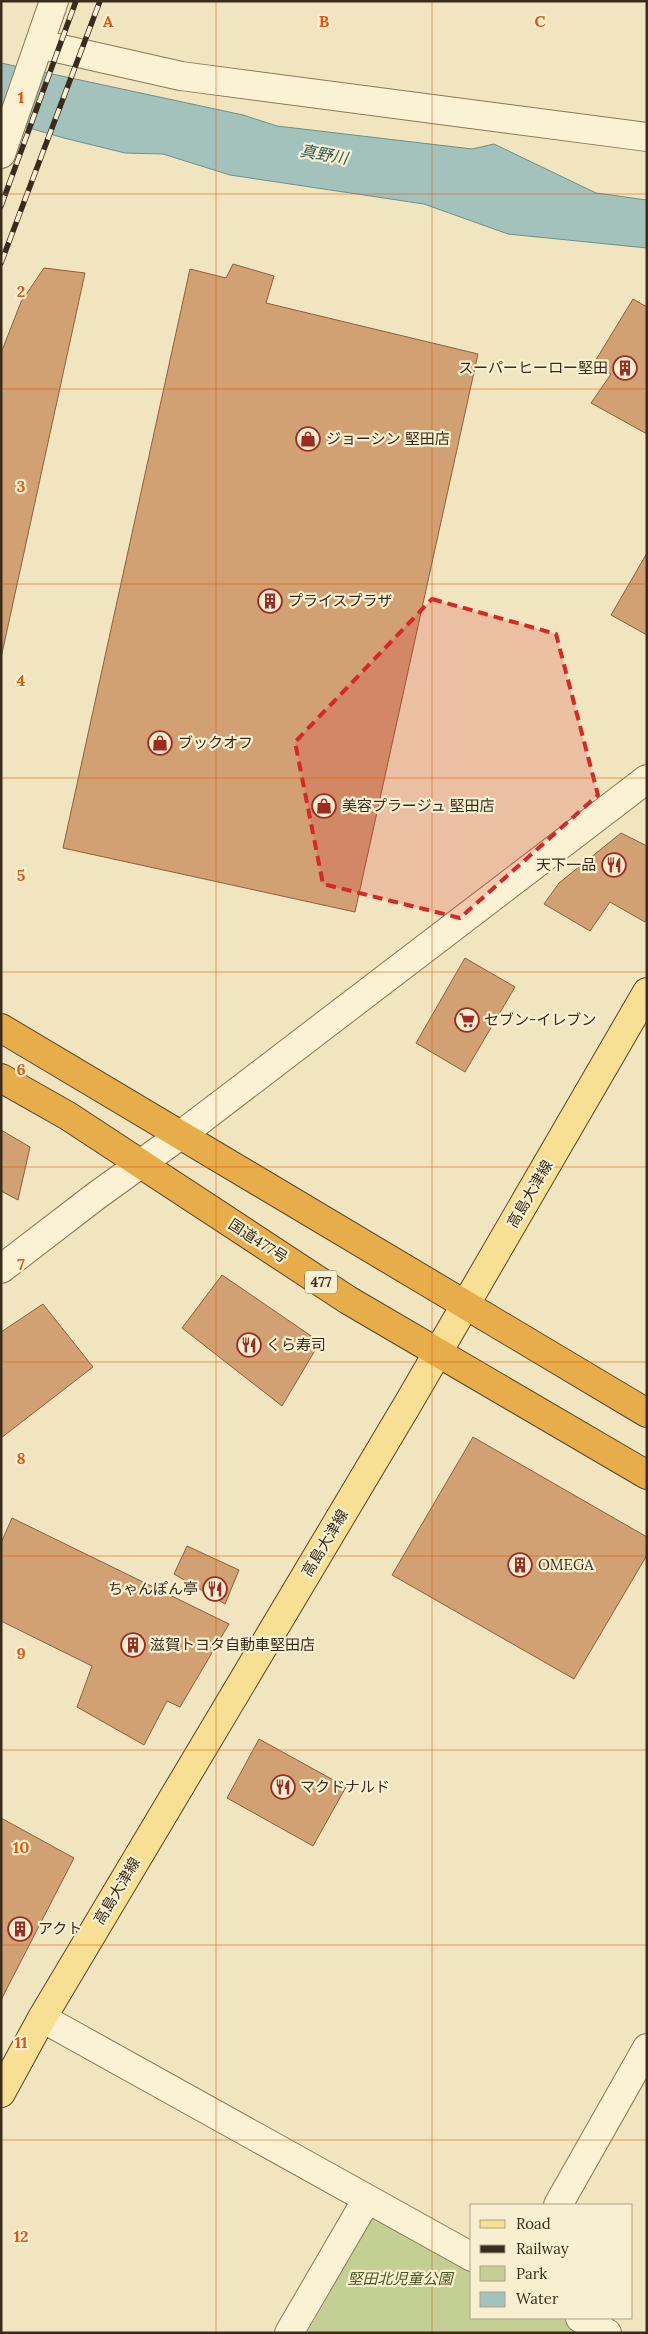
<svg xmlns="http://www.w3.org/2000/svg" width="648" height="2334" font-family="Lora,'Noto Sans JP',serif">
<rect width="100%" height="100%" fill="#f1e5c0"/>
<path fill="#c4cf93" d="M 379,2206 L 472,2257 L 472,2318 L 580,2318 L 607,2333 L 307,2333 Z"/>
<path fill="#a3c2bb" stroke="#69918a" d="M 1,63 L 243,115 L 277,126 L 472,149 L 494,144 L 596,193 L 647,200 L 647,248 L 508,234 L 424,204 L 230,175 L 163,154 L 125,153 L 64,138 L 1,120 Z"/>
<path fill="#d1a173" stroke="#8b603b" d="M 233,264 L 274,276 L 266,303 L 478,354 L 355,912 L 63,848 L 190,269 L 226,278 Z
M 44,268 L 85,273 L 1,658 L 1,353 L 21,302 Z
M 633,299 L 647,307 L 647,434 L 591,403 L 611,374 L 594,363 Z
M 647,553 L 647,635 L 611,615 Z
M 621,833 L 647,846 L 647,918 L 645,922 L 610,902 L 590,931 L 544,904 L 559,883 Z
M 465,958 L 515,987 L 465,1072 L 416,1043 Z
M 1,1130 L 30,1147 L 18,1200 L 1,1191 Z
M 222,1275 L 320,1342 L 282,1406 L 182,1328 Z
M 43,1304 L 93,1367 L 1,1438 L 1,1332 Z
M 473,1437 L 647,1537 L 647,1555 L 574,1679 L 392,1575 Z
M 12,1518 L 229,1624 L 180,1707 L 167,1701 L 144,1745 L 77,1707 L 92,1666 L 1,1621 L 1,1543 Z
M 187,1546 L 239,1570 L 225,1604 L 174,1574 Z
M 259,1739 L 346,1787 L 313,1846 L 227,1798 Z
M 1,1818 L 74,1858 L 1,2000 Z"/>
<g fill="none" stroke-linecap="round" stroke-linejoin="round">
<g stroke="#8b7656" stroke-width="30">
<path id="minor" d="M 39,44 L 181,76 L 647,137
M 1,154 L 54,1
M 1,1269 L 96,1196 L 182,1134 L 647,779
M 42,2018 L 472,2257
M 558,2205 L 647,2048
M 580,2318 L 607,2333
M 289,2333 L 367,2199"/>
</g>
<g stroke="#58432b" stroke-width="30">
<path id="major" d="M 1,2093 L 42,2018 L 409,1402 L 647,992"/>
</g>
<g stroke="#58432b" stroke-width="30">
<path id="highway" d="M 1,1028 L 647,1413
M 1,1078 L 68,1116 L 348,1300 L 647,1475"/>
</g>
<use href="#minor" stroke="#fbf2d3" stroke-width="28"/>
<use href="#major" stroke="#f7df94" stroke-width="28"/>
<use href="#highway" stroke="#e6ad4a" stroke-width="28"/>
<g stroke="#392c1c" stroke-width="5.5">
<path id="rail" d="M 1,206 L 76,1
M 1,263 L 100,1"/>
</g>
<use href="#rail" stroke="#f8efd0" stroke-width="4" stroke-dasharray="11" stroke-linecap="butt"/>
</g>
<path fill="#d62828" fill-opacity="0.2" stroke="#d62828" stroke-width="4" stroke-dasharray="10 6" stroke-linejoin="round" d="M 432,599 L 556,634 L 598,795 L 460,918 L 323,884 L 295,742 Z"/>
<path fill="none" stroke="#df570d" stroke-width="1" stroke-opacity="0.55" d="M 216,1 L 216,2333M 432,1 L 432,2333M 1,194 L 647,194M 1,389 L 647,389M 1,584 L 647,584M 1,778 L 647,778M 1,972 L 647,972M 1,1167 L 647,1167M 1,1362 L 647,1362M 1,1556 L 647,1556M 1,1750 L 647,1750M 1,1945 L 647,1945M 1,2140 L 647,2140"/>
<defs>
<g id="building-ring" transform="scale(1.25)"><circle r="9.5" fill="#f8efd0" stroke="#9d2b23" stroke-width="1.5"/><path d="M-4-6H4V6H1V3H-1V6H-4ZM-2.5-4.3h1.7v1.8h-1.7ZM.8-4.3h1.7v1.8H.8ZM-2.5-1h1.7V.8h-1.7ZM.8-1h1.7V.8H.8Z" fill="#9d2b23"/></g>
<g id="shop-ring" transform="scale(1.25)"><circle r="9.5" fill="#f8efd0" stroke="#9d2b23" stroke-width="1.5"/><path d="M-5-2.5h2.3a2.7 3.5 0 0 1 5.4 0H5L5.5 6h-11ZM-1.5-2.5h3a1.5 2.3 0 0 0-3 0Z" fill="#9d2b23"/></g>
<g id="restaurant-ring" transform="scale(1.25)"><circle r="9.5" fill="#f8efd0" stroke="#9d2b23" stroke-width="1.5"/><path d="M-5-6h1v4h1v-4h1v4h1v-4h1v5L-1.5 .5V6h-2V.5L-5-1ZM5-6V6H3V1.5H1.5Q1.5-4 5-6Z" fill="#9d2b23"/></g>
<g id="supermarket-ring" transform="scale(1.25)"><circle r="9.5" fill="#f8efd0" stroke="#9d2b23" stroke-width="1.5"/><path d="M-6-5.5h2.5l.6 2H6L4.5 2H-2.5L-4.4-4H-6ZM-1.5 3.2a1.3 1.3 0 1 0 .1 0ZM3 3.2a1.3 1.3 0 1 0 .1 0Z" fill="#9d2b23"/></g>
</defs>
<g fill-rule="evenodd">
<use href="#building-ring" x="625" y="368"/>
<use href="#shop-ring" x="308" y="439"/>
<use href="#building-ring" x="270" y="601"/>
<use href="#shop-ring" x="160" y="743"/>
<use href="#shop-ring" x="324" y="806"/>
<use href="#restaurant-ring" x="614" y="865"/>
<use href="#supermarket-ring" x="467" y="1020"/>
<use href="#restaurant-ring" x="249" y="1345"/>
<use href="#building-ring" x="520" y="1565"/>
<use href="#restaurant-ring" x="215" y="1589"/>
<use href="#building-ring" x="133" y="1645"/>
<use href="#restaurant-ring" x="283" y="1787"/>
<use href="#building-ring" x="20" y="1929"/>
</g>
<g text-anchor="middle" stroke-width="4.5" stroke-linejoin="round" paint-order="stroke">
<rect fill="#f8efd0" stroke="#726652" stroke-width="1" x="305" y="1270.5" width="32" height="23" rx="4"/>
<g font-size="14" font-weight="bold" fill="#392c1c">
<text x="321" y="1287">477</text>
</g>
<g font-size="15" fill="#392c1c" stroke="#f8efd0" text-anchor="start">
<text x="608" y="373" text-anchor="end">スーパーヒーロー堅田</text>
<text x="326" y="444">ジョーシン 堅田店</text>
<text x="288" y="606">プライスプラザ</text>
<text x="178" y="748">ブックオフ</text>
<text x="342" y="811">美容プラージュ 堅田店</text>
<text x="596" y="870" text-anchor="end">天下一品</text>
<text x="484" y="1025">セブン-イレブン</text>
<text x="266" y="1350">くら寿司</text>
<text x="538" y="1570">OMEGA</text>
<text x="198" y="1594" text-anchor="end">ちゃんぽん亭</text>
<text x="150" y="1650">滋賀トヨタ自動車堅田店</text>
<text x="300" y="1792">マクドナルド</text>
<text x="38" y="1934">アクト</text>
</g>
<g font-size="15" fill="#392c1c" stroke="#f8efd0">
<text transform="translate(530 1194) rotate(-60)" y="5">高島大津線</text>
<text transform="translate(258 1241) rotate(33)" y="5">国道477号</text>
<text transform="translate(325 1543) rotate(-59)" y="5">高島大津線</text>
<text transform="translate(117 1891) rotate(-59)" y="5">高島大津線</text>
</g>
<g font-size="15" font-style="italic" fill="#465721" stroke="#f8efd0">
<text x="400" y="2284">堅田北児童公園</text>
</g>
<g font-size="16" font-style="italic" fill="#2a5a5a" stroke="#f8efd0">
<text transform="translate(324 154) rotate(10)" y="6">真野川</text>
</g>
</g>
<g font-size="16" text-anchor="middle" font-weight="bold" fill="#df570d" stroke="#f8efd0" stroke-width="4.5" stroke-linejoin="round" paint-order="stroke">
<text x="108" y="27">A</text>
<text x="324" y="27">B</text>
<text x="540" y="27">C</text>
<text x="21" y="103">1</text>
<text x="21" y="297">2</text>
<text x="21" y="492">3</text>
<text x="21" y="686">4</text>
<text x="21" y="881">5</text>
<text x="21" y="1075">6</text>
<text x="21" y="1270">7</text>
<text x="21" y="1464">8</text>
<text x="21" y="1659">9</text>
<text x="21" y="1853">10</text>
<text x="21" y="2048">11</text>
<text x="21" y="2242">12</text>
</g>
<rect width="648" height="2334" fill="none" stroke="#392c1c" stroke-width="5"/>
<rect x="470" y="2204" width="162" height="115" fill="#f8efd0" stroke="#aca188"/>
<rect x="480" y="2220" width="25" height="8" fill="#f7df94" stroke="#aca188"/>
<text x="516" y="2229" font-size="15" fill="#392c1c">Road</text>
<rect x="480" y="2245" width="25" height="8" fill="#392c1c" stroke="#aca188"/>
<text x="516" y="2254" font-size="15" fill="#392c1c">Railway</text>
<rect x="480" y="2266" width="25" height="15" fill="#c4cf93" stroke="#aca188"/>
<text x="516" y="2279" font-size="15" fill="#392c1c">Park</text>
<rect x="480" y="2292" width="25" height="15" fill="#a3c2bb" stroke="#aca188"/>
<text x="516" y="2304" font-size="15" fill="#392c1c">Water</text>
</svg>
